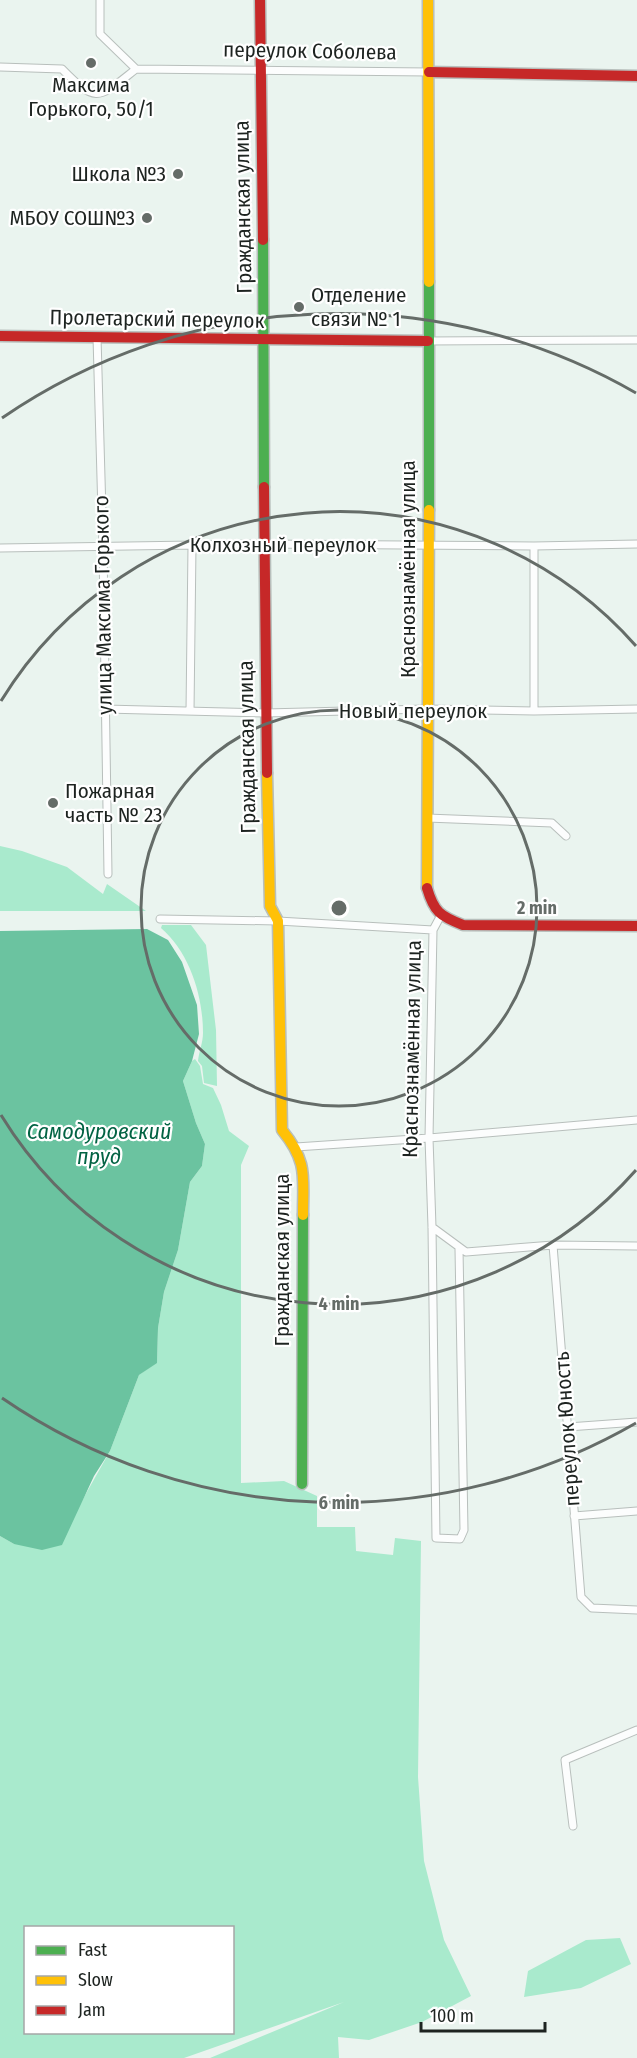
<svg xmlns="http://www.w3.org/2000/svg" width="637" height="2058" font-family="'Fira Sans Condensed',sans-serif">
<rect width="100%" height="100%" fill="#eaf4ef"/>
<path fill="#a9eacd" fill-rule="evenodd" d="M 0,846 L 22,851 L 67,867 L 103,894 L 107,884 L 146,911 L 0,911 Z
M 162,925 L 191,925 L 206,945 L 216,1030 L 217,1086 L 204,1083 L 202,1066 L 198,1061 C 199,1052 203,1042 203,1033 C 203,996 190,953 161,928 Z
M 195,1059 L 200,1066 L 203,1084 L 213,1088 L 221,1105 L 229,1131 L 249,1146 L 241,1165 L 241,1483 L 284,1481 L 317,1496 L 317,1527 L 355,1527 L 356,1551 L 393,1555 L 395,1538 L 421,1541 L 418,1777 L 424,1861 L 444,1940 L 471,1996 L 422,2022 L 369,2040 L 338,2037 L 339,2058 L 210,2058 L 344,2002 L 184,2058 L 0,2058 L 0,1536 L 14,1544 L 79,1506 L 110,1451 L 139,1375 L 157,1362 L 158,1328 L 164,1292 L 178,1250 L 190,1182 L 202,1166 L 205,1144 L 196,1123 L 183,1081 L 192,1061 ZM 26,1928 L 232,1928 L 232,2032 L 26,2032 Z
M 620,1938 L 631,1964 L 581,1988 L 524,1997 L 528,1971 L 586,1940 Z"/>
<path fill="#6bc3a0" d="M 147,929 L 168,940 L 182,962 L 197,1005 L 199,1034 L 192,1061 L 183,1081 L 196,1123 L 205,1144 L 202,1166 L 190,1182 L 178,1250 L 164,1292 L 158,1328 L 157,1363 L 139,1375 L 110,1451 L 94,1476 L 62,1545 L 42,1550 L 14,1544 L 0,1536 L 0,931 Z"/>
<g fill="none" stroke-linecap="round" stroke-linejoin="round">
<g stroke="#b8bfbc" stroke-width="9">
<path id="street" d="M 100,0 L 100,34 L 136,69
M 0,67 L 62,69 C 97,105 99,98 136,69 L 429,72
M 97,337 L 103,548 L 108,874
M 428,341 L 637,340
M 0,548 L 264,544 L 534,546 L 637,544
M 105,709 L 265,713 L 427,709 L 534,711 L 637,709
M 190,711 L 192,546
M 534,711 L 534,546
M 427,818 L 552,823 L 566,836
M 440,917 L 433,930 L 429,1138 L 432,1227 L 436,1538 L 460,1539 L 464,1530 L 459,1249
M 160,919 L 278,921 L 433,930
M 296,1147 L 429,1138 L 637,1120
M 432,1227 L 466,1252 L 553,1245 L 637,1246
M 553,1245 L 581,1597 L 592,1608 L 637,1610
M 568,1427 L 637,1422
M 574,1516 L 637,1511
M 573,1826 L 565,1760 L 637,1730"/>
</g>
<g stroke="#b8bfbc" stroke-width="13">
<path id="fast" d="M 263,240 L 264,487
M 429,282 L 429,510
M 302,1484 L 303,1215"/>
</g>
<g stroke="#b8bfbc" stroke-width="13">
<path id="slow" d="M 428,0 L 429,282
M 267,773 L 270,906 L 278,921 L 282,1130 C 308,1162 303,1176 303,1215
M 427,888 L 429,510"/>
</g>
<g stroke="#b8bfbc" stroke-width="13">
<path id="jam" d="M 260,0 L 263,240
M 429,72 L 637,76
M 0,336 L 428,341
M 264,487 L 267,773
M 427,888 C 434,912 440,916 463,925 L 637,926"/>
</g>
<use href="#street" stroke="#fcfdfd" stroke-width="7"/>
<use href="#fast" stroke="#4caf50" stroke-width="10"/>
<use href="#slow" stroke="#ffc107" stroke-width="10"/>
<use href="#jam" stroke="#c62828" stroke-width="10"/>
</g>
<g fill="none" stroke="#656c68" stroke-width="3">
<circle cx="339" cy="908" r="198"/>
<path d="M636 1170A396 396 0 0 1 1 1115M1 701A396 396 0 0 1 636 646"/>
<path d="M636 1423A595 595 0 0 1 2 1398M2 418A595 595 0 0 1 636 393"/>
</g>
<g fill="#656c68" stroke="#fff" stroke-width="2">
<circle cx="91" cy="63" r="6"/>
<circle cx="178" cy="174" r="6"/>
<circle cx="147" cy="218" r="6"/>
<circle cx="299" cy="307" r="6"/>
<circle cx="53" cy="803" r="6"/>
</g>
<g text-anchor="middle" stroke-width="4.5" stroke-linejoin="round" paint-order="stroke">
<g font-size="21" fill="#1d2320" stroke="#fff">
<text transform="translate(310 51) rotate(1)" y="7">переулок Соболева</text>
<text transform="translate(243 207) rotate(-91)" y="7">Гражданская улица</text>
<text transform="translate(157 319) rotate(1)" y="7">Пролетарский переулок</text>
<text x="283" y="552">Колхозный переулок</text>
<text transform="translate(408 569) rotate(-90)" y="7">Краснознамённая улица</text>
<text transform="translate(103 605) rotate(-91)" y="7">улица Максима Горького</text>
<text x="413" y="718">Новый переулок</text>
<text transform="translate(247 747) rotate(-91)" y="7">Гражданская улица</text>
<text transform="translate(412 1049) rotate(-89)" y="7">Краснознамённая улица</text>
<text transform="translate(282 1260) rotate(-90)" y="7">Гражданская улица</text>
<text transform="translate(567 1429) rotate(-94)" y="7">переулок Юность</text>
</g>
<g font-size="21" fill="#1d2320" stroke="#fff" text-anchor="end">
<text x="91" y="92" text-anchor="middle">Максима<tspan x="91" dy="24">Горького, 50/1</tspan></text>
<text x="166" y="181">Школа №3</text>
<text x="135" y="225">МБОУ СОШ№3</text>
<text x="311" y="302" text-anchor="start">Отделение<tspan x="311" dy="24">связи № 1</tspan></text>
<text x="65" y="798" text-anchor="start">Пожарная<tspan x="65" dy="24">часть № 23</tspan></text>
</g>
<g font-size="22" font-style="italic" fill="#026343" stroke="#fff">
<text x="99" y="1139">Самодуровский<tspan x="99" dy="25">пруд</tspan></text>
</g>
</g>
<circle cx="339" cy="908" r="9" fill="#656c68" stroke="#fff" stroke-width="3"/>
<g font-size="18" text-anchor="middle" font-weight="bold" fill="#656c68" stroke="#fff" stroke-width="4.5" stroke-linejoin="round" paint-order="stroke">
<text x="537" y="914">2 min</text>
<text x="339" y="1310">4 min</text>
<text x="339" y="1509">6 min</text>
</g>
<rect x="24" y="1926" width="210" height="108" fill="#ffffff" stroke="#a5a7a6" stroke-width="1.5"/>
<rect x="36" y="1946" width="30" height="9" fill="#4caf50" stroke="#a5a7a6" stroke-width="1.5"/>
<text x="78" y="1956" font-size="18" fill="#1d2320">Fast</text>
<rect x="36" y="1976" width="30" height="9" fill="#ffc107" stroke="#a5a7a6" stroke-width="1.5"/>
<text x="78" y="1986" font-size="18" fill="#1d2320">Slow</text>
<rect x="36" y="2006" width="30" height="9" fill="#c62828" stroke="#a5a7a6" stroke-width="1.5"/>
<text x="78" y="2016" font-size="18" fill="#1d2320">Jam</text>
<path d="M421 2022v9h124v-9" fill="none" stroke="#1d2320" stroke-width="3"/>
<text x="430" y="2022" font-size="18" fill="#1d2320" stroke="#ffffff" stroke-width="4.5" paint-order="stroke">100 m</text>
</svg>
